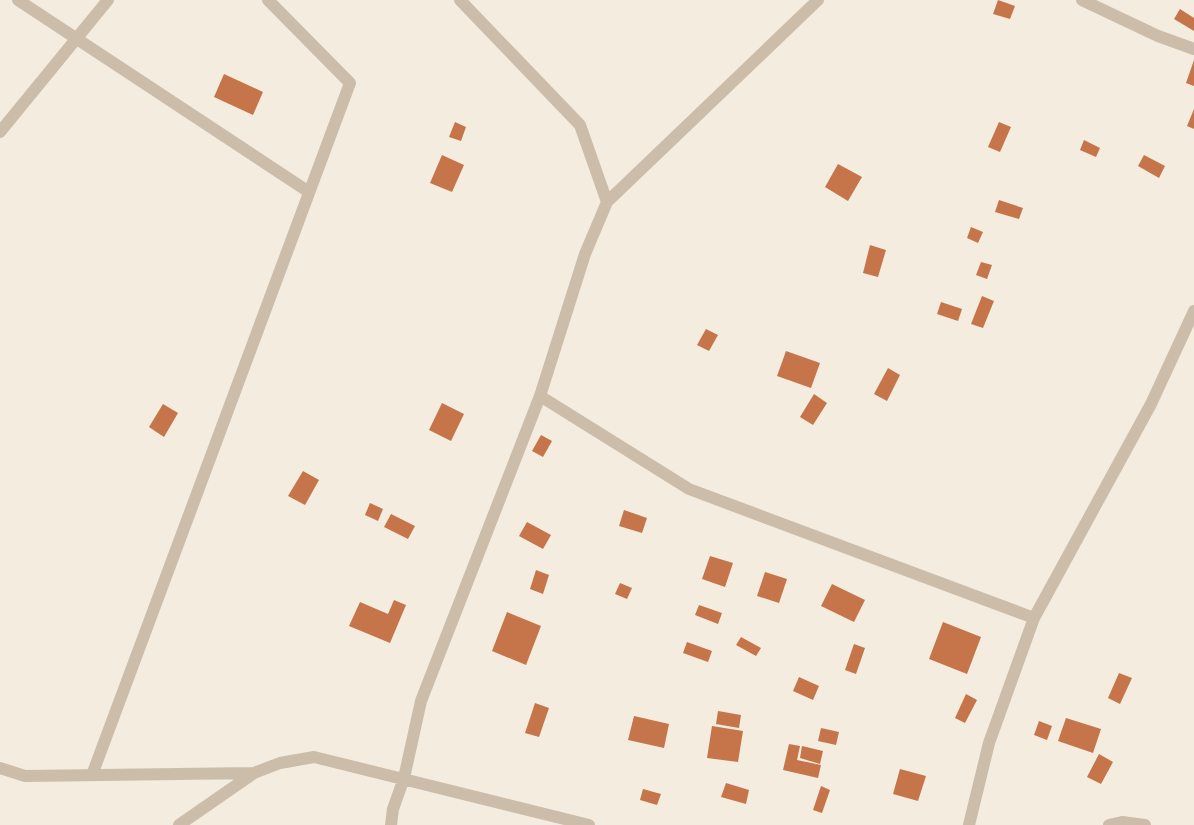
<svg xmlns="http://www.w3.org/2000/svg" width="1194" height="825" font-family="'Source Sans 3',sans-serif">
<rect width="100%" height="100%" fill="#f3ecdf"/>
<path fill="#c6754a" d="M 998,0 L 1015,6 L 1010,19 L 993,14 Z
M 1180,9 L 1194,18 L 1194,31 L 1174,19 Z
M 1194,60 L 1194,86 L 1186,83 Z
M 224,74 L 263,92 L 253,115 L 214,97 Z
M 1194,109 L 1194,129 L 1187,126 Z
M 455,122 L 466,127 L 461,141 L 449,137 Z
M 999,122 L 1011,127 L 1000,152 L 988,147 Z
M 1084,140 L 1100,148 L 1096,157 L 1080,150 Z
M 442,155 L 464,165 L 452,192 L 430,183 Z
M 1144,155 L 1165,166 L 1159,178 L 1138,166 Z
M 838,164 L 862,177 L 848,201 L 825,187 Z
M 999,200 L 1023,208 L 1019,219 L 995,212 Z
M 971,227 L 983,232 L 978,243 L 967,238 Z
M 870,245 L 886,250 L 878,277 L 863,273 Z
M 981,262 L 992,265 L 987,279 L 976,275 Z
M 982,296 L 994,301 L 983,328 L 971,324 Z
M 941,302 L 962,309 L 958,321 L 937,314 Z
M 706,329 L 718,335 L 709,351 L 697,345 Z
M 786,351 L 820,363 L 811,388 L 777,376 Z
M 888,368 L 900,375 L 887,401 L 874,394 Z
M 814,394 L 827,403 L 813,425 L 800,417 Z
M 442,403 L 464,414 L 451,441 L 429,430 Z
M 163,404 L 178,413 L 164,437 L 149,427 Z
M 541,435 L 552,441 L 543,457 L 532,451 Z
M 303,471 L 319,480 L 305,505 L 288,496 Z
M 370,503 L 383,509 L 378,521 L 365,515 Z
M 624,510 L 647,518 L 642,533 L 619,526 Z
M 391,514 L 415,526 L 408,539 L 384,527 Z
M 527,522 L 551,535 L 543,549 L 519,536 Z
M 710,556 L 733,563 L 725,587 L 702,579 Z
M 536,570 L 549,575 L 543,594 L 530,589 Z
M 765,572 L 787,579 L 779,603 L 757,596 Z
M 620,583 L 632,588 L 627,599 L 615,594 Z
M 832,584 L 865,600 L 854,622 L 821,606 Z
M 394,600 L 406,605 L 390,643 L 349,626 L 360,602 L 388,614 Z
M 699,605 L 722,613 L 718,624 L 695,615 Z
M 507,612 L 541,626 L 526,665 L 492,651 Z
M 943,622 L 981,637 L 967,674 L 929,659 Z
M 741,637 L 761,648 L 756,656 L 736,645 Z
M 687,642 L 712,651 L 708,662 L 683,653 Z
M 854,644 L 865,648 L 856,674 L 845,670 Z
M 1119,673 L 1132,678 L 1120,704 L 1108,698 Z
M 799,677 L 819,686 L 813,700 L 793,691 Z
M 966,694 L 977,700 L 965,723 L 955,718 Z
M 535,703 L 549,708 L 539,737 L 525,733 Z
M 718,711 L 741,715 L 739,728 L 716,724 Z
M 634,716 L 669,724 L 664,748 L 628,740 Z
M 1066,718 L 1101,729 L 1093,753 L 1058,741 Z
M 1039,721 L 1052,726 L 1047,740 L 1034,735 Z
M 712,726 L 743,731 L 738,762 L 707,758 Z
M 821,728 L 839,732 L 836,745 L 818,741 Z
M 789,744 L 800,746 L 797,760 L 821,765 L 818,778 L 783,770 Z
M 802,746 L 823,751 L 820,764 L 800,758 Z
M 1099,754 L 1113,762 L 1101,784 L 1087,777 Z
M 900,769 L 926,776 L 918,801 L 893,794 Z
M 726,783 L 749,790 L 746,804 L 721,797 Z
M 821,786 L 830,790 L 822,813 L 813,810 Z
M 643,789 L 661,794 L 657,805 L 640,800 Z"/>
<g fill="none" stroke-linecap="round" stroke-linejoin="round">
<path stroke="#ccbdab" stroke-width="12" d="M 18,0 L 309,192
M 460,0 L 580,125 L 607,202
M 1082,0 L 1158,36 L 1194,49
M 0,132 L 108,0
M 540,396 L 689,489 L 1034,618
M 0,768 L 25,776 L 254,773 L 280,763 L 314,757 L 589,825
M 92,775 L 350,83 L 268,0
M 179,825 L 254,773
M 391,825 L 393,809 L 404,778 L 421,701 L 540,396 L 585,254 L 607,202 L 818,0
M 969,825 L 989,743 L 1034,618 L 1151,404 L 1194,311
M 1109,825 L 1122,822 L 1145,825"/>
</g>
</svg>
